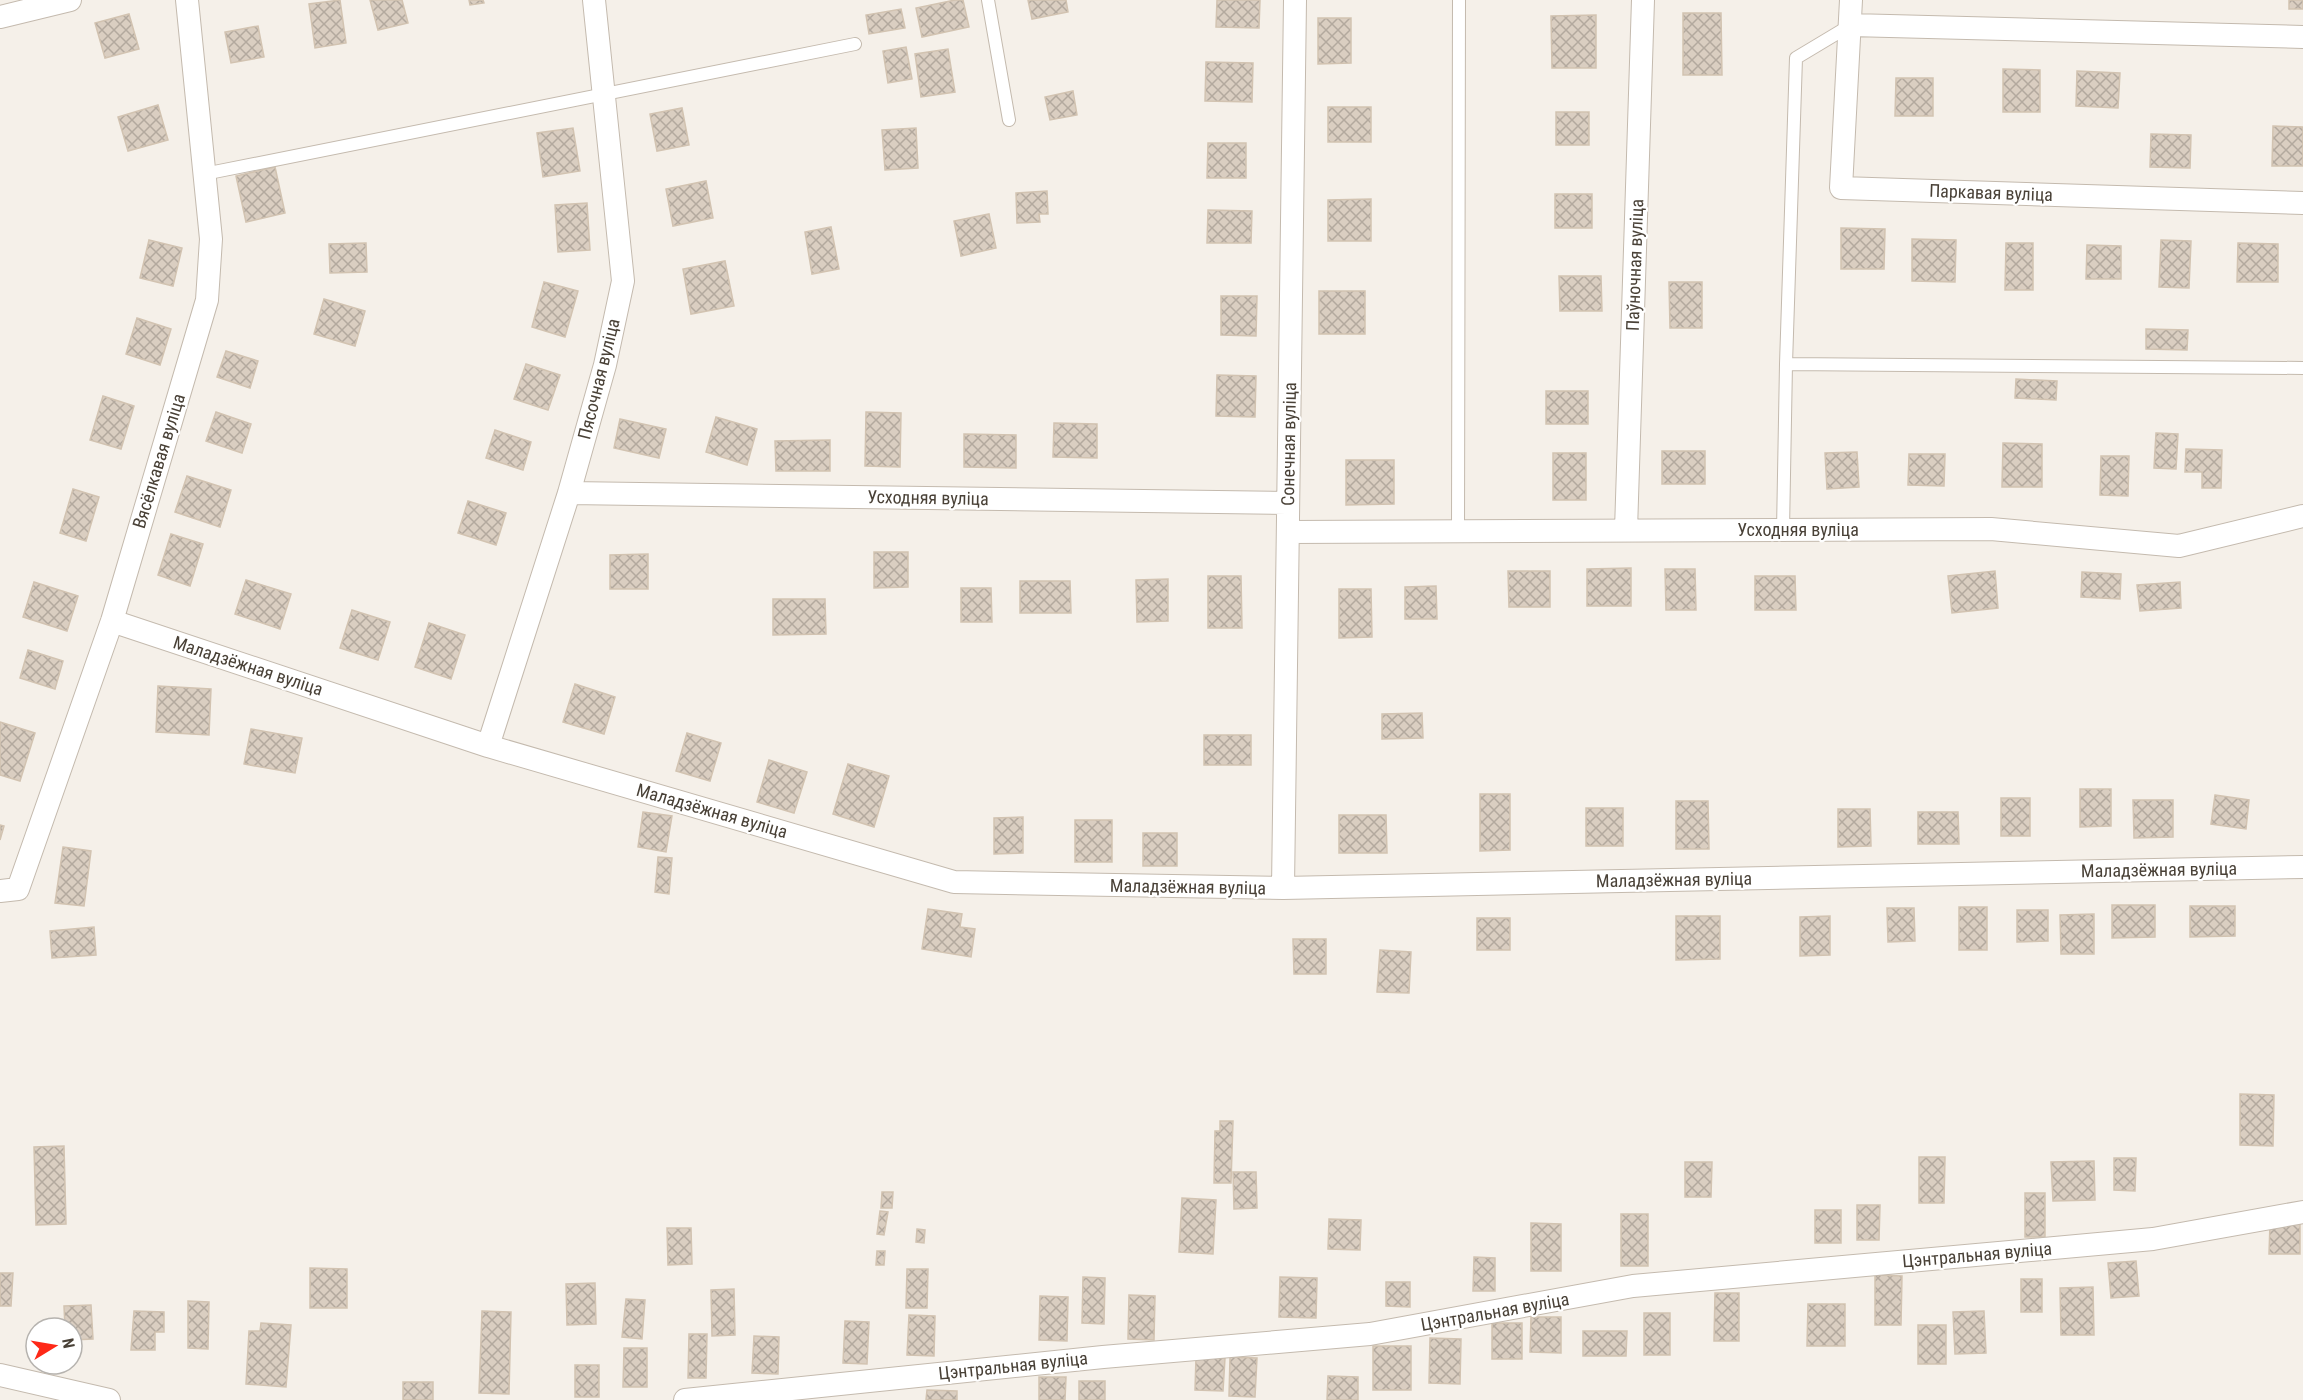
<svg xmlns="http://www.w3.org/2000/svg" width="2303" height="1400" font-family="'Roboto Condensed',sans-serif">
<defs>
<pattern id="building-cross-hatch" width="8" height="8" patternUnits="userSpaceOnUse" patternTransform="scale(1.5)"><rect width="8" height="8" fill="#dacec1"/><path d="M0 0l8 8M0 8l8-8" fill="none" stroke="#b3a99e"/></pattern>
</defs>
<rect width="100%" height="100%" fill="#f5f0e9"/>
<path fill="url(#building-cross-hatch)" stroke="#d2c3b1" stroke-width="1.5" d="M 340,0 L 346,43 L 315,48 L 309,4 Z
M 370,0 L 402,0 L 408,23 L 378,30 Z
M 469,0 L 483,0 L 484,3 L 470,5 Z
M 955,0 L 963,0 L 969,27 L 922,37 L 916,8 Z
M 1028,0 L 1066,0 L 1068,12 L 1032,19 Z
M 1217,0 L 1260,0 L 1259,28 L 1216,27 Z
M 2289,0 L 2303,0 L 2303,9 L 2289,9 Z
M 901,9 L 905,28 L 869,34 L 866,15 Z
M 1683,13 L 1721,13 L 1722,75 L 1683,75 Z
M 129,14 L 139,49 L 105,58 L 95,23 Z
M 1596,15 L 1596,68 L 1552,68 L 1551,16 Z
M 1318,18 L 1351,18 L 1351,63 L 1318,64 Z
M 258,26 L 264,57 L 231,63 L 225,32 Z
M 906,47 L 912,79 L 888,83 L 883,51 Z
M 948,49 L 955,92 L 921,97 L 915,54 Z
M 1206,62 L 1253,63 L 1252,102 L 1205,101 Z
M 2003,69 L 2040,70 L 2040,112 L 2003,112 Z
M 2077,71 L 2120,73 L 2118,108 L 2076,106 Z
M 1896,78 L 1933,78 L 1933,116 L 1895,116 Z
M 1073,91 L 1077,115 L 1050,120 L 1045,97 Z
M 158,105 L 168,140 L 128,151 L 118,117 Z
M 1328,107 L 1371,107 L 1371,142 L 1328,142 Z
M 682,108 L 689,145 L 657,151 L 650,114 Z
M 1556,112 L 1589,112 L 1589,145 L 1556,145 Z
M 2273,126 L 2303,127 L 2303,166 L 2272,166 Z
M 573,128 L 580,171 L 543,177 L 537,133 Z
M 916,128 L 918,168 L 885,170 L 882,130 Z
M 2151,134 L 2191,135 L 2190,168 L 2150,167 Z
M 1208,143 L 1246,143 L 1246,178 L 1207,178 Z
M 275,167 L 285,213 L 246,222 L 236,176 Z
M 706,181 L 713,218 L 673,226 L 666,189 Z
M 1047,191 L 1048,214 L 1039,214 L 1040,222 L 1017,223 L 1016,193 Z
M 1555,194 L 1592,194 L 1592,228 L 1555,228 Z
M 1371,199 L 1371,241 L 1328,241 L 1328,200 Z
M 587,203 L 590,250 L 558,252 L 555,205 Z
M 1208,210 L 1252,211 L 1251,243 L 1207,243 Z
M 989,214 L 996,248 L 961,256 L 954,221 Z
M 831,227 L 839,269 L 812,274 L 805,232 Z
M 1841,228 L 1885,229 L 1884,269 L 1841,269 Z
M 1912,239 L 1956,240 L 1955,282 L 1912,281 Z
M 149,240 L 182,248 L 173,286 L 140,278 Z
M 2161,240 L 2191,241 L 2189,288 L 2159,287 Z
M 366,243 L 367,272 L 330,273 L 329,244 Z
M 2006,243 L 2033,243 L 2033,290 L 2005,290 Z
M 2238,243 L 2278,244 L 2278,282 L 2237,282 Z
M 2087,245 L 2121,246 L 2121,279 L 2086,279 Z
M 725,261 L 734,306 L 691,314 L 683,269 Z
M 1559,276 L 1601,276 L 1602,311 L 1560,311 Z
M 544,282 L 578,291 L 565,337 L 532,327 Z
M 1669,282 L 1702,282 L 1702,328 L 1670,328 Z
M 1319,291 L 1365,291 L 1365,334 L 1319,334 Z
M 1221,296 L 1257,296 L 1256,336 L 1221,335 Z
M 324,299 L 365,311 L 355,346 L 314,334 Z
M 137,318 L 171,329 L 160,365 L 126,354 Z
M 2146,329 L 2188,330 L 2187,350 L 2146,349 Z
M 226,351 L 258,361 L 250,388 L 217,377 Z
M 526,364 L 560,375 L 548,410 L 514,399 Z
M 1217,375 L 1256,376 L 1255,417 L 1216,416 Z
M 2016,379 L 2057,381 L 2056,400 L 2015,398 Z
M 1546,391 L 1588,391 L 1588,424 L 1546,424 Z
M 103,396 L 134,406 L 121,449 L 90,440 Z
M 216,412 L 251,424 L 242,453 L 206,441 Z
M 866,412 L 901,413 L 900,467 L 865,466 Z
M 716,417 L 757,429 L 747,465 L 706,452 Z
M 620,419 L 666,429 L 659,458 L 614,448 Z
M 1054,423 L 1097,424 L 1097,458 L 1053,457 Z
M 495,430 L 531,442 L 523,470 L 486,458 Z
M 2156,433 L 2178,434 L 2176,469 L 2154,468 Z
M 964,434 L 1016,435 L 1016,468 L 964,467 Z
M 830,440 L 830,471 L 776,471 L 775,441 Z
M 2003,443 L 2042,444 L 2042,487 L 2002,487 Z
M 2186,449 L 2222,450 L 2221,488 L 2202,488 L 2202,472 L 2185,472 Z
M 1662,451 L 1705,451 L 1705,484 L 1662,484 Z
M 1857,452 L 1859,487 L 1827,489 L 1825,453 Z
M 1553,453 L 1586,453 L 1586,500 L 1553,500 Z
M 1909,454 L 1945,454 L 1944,486 L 1908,485 Z
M 2101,456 L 2129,456 L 2128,496 L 2100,495 Z
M 1346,460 L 1394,460 L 1394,504 L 1346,505 Z
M 187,476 L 231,490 L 220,527 L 175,512 Z
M 73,489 L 99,497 L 86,541 L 60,533 Z
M 468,501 L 506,513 L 496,545 L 458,533 Z
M 171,534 L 203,544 L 190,586 L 158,575 Z
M 874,552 L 908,552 L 908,587 L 874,588 Z
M 648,554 L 648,589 L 610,589 L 610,555 Z
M 1631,568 L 1631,606 L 1587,606 L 1587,569 Z
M 1665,569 L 1695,569 L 1696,610 L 1666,610 Z
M 1508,571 L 1550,571 L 1550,607 L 1509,607 Z
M 1995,571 L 1998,608 L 1952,613 L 1948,576 Z
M 2082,572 L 2121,574 L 2120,599 L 2081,597 Z
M 1208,576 L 1241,576 L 1242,628 L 1208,628 Z
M 1755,576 L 1795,576 L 1796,610 L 1755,610 Z
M 1168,579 L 1168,621 L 1137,622 L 1136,580 Z
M 246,580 L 291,594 L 280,629 L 235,614 Z
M 1020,581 L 1070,581 L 1071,613 L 1020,613 Z
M 34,582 L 78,596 L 67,631 L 23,617 Z
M 2180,582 L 2181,608 L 2140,611 L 2137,585 Z
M 1436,586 L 1437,619 L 1405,619 L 1405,587 Z
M 961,588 L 991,588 L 992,622 L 961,622 Z
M 1339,589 L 1371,589 L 1372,637 L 1339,638 Z
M 773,599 L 825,599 L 826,634 L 773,635 Z
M 352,610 L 390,622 L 378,660 L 340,648 Z
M 429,623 L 465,635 L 451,679 L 415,667 Z
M 28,650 L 63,661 L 55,689 L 20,678 Z
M 575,684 L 615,697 L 604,734 L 563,722 Z
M 158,686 L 211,689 L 209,735 L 156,732 Z
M 1422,713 L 1423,738 L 1382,739 L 1382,714 Z
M 0,722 L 35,733 L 20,781 L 0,775 Z
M 251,729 L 302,738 L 295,773 L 244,764 Z
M 687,733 L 721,743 L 710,781 L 676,771 Z
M 1204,735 L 1251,735 L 1251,765 L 1204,765 Z
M 769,760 L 807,772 L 794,813 L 757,802 Z
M 848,764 L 889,776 L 874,827 L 833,814 Z
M 2080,789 L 2111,789 L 2111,826 L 2080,827 Z
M 1480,794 L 1510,794 L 1510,850 L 1480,851 Z
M 2215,795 L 2249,800 L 2246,829 L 2211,824 Z
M 2001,798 L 2030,798 L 2030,836 L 2001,836 Z
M 2133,800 L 2173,800 L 2173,837 L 2134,838 Z
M 1676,801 L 1708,801 L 1709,849 L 1676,849 Z
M 1586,808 L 1623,808 L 1623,846 L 1586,846 Z
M 1838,809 L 1870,809 L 1871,846 L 1838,847 Z
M 643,812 L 672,816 L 666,852 L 638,847 Z
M 1918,812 L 1958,812 L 1959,844 L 1918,844 Z
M 1339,815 L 1386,815 L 1387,853 L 1339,853 Z
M 1023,817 L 1023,853 L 994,854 L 994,818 Z
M 1075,820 L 1112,820 L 1112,862 L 1075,862 Z
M 0,825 L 4,826 L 0,840 Z
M 1143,833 L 1177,833 L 1177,866 L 1143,866 Z
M 63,847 L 91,851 L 84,906 L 55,903 Z
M 658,857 L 672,858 L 669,894 L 655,892 Z
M 2112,905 L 2155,905 L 2155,937 L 2112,938 Z
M 2190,906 L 2235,906 L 2235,936 L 2190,937 Z
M 1959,907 L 1987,907 L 1987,950 L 1959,950 Z
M 1887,908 L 1914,908 L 1915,941 L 1888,942 Z
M 928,909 L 962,914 L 960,927 L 975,929 L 971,957 L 922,949 Z
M 2017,910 L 2048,910 L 2048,941 L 2017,942 Z
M 2094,914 L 2094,954 L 2061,954 L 2060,915 Z
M 1676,916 L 1720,916 L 1720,959 L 1676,960 Z
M 1830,916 L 1830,955 L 1800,956 L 1800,917 Z
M 1477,918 L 1510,918 L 1510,950 L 1477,950 Z
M 94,927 L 96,955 L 52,958 L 50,931 Z
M 1293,939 L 1326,939 L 1326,974 L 1294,974 Z
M 1380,950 L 1411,952 L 1409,993 L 1377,992 Z
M 2240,1094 L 2274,1095 L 2273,1146 L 2240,1145 Z
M 1220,1121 L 1233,1121 L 1231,1183 L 1214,1183 L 1215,1131 L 1220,1131 Z
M 64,1146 L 66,1224 L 36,1225 L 34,1147 Z
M 1919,1157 L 1945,1157 L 1944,1203 L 1919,1203 Z
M 2114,1158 L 2136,1158 L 2135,1191 L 2114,1190 Z
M 2094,1161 L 2095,1200 L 2053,1201 L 2051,1162 Z
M 1685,1162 L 1712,1162 L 1711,1197 L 1685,1197 Z
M 1233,1172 L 1256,1172 L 1257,1208 L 1234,1209 Z
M 882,1192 L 893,1192 L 892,1208 L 881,1208 Z
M 2025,1193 L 2045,1193 L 2045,1237 L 2025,1237 Z
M 1182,1198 L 1216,1200 L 1213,1254 L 1179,1252 Z
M 1857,1205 L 1880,1205 L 1879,1240 L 1857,1240 Z
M 1815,1210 L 1841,1210 L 1841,1243 L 1815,1243 Z
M 880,1211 L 888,1212 L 884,1235 L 877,1234 Z
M 1621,1214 L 1648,1214 L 1648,1266 L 1621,1266 Z
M 1329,1219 L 1361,1220 L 1360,1250 L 1328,1249 Z
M 1531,1223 L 1561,1224 L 1561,1271 L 1531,1271 Z
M 2270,1224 L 2300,1224 L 2300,1254 L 2269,1254 Z
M 667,1228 L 691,1228 L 692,1264 L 668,1265 Z
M 917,1229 L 925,1230 L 924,1243 L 916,1242 Z
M 877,1251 L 885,1251 L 884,1265 L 876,1265 Z
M 1474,1257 L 1495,1258 L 1495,1291 L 1473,1291 Z
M 2136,1261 L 2139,1296 L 2111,1298 L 2108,1263 Z
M 310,1268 L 347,1269 L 347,1308 L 310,1308 Z
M 907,1269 L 928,1269 L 927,1308 L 906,1308 Z
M 0,1273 L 13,1273 L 11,1306 L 0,1306 Z
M 1875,1275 L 1902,1276 L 1901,1325 L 1875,1325 Z
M 1083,1277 L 1105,1278 L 1104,1324 L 1082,1323 Z
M 1280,1277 L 1317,1278 L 1316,1318 L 1279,1317 Z
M 2021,1279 L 2042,1279 L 2042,1312 L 2021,1312 Z
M 1386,1282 L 1410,1282 L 1410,1307 L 1386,1306 Z
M 595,1283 L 596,1324 L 567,1325 L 566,1284 Z
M 2093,1287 L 2094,1335 L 2061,1335 L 2060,1288 Z
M 734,1289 L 735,1335 L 712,1336 L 711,1290 Z
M 1715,1293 L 1739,1293 L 1739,1341 L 1714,1341 Z
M 1129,1295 L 1155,1296 L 1154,1340 L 1128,1339 Z
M 1040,1296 L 1068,1297 L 1067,1341 L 1039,1340 Z
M 626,1299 L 645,1300 L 642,1339 L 622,1337 Z
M 188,1301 L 209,1302 L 208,1349 L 188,1348 Z
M 1808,1304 L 1845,1304 L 1845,1346 L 1807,1346 Z
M 91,1305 L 93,1339 L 72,1340 L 72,1328 L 65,1328 L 64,1306 Z
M 134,1311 L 164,1312 L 164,1332 L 155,1332 L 155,1350 L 131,1350 Z
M 482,1311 L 511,1312 L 509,1394 L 479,1393 Z
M 1984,1311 L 1986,1353 L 1955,1354 L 1953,1312 Z
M 1644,1313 L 1670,1313 L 1670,1355 L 1644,1355 Z
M 909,1315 L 935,1316 L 934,1356 L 907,1355 Z
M 1531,1317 L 1561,1317 L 1561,1353 L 1530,1352 Z
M 845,1321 L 869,1322 L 867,1364 L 843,1363 Z
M 261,1323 L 291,1325 L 286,1387 L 246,1384 L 249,1331 L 260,1331 Z
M 1492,1323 L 1522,1323 L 1522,1359 L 1492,1359 Z
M 1918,1325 L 1946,1325 L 1946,1364 L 1918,1364 Z
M 1583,1331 L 1627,1331 L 1626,1356 L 1583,1356 Z
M 689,1334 L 707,1334 L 706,1378 L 688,1378 Z
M 754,1336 L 779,1337 L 778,1374 L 752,1373 Z
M 1430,1338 L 1461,1339 L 1460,1384 L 1429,1383 Z
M 1373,1346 L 1411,1346 L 1411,1390 L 1373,1390 Z
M 624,1348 L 647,1348 L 647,1387 L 623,1387 Z
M 1196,1357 L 1225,1358 L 1223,1391 L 1195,1390 Z
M 1230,1357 L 1257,1358 L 1255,1397 L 1229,1396 Z
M 575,1365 L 599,1365 L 599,1397 L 575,1397 Z
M 1328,1376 L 1358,1377 L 1358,1400 L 1327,1400 Z
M 1039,1377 L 1066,1377 L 1065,1400 L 1039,1400 Z
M 1079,1381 L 1105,1381 L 1105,1400 L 1079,1400 Z
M 403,1382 L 433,1382 L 433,1400 L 403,1400 Z
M 927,1390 L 957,1391 L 957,1400 L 926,1400 Z"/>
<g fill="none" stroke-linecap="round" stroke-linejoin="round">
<g stroke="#c4baae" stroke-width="14">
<path id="service" d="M 988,0 L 1009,120
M 204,174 L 855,44
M 1786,364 L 1796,58 L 1851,25
M 1783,530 L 1786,364 L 2303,368
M 1458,531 L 1459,0"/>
</g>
<g stroke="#c4baae" stroke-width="24">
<path id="minor" d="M 1851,0 L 1841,188 L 2303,203
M 0,17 L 70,0
M 1851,25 L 2303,37
M 569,493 L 1287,503
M 1626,530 L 1643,0
M 1289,532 L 1991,529 L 2179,546 L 2303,516
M 112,621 L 488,746 L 954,882 L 1283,888 L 2303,867
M 488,746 L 569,493 L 605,365 L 623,281 L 594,0
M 1283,888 L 1295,0
M 0,891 L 18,889 L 112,621 L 207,300 L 211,239 L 187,0
M 0,1375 L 109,1400
M 685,1400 L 1103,1357 L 1370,1334 L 1633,1286 L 2153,1239 L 2303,1212"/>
</g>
<use href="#service" stroke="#fff" stroke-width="12"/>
<use href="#minor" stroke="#fff" stroke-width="22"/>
</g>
<g text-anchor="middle" stroke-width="4.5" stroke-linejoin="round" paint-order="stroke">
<g font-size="18" fill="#494137" stroke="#fff">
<text transform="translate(1991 193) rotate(2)" y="6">Паркавая вуліца</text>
<text transform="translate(1635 265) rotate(-88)" y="6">Паўночная вуліца</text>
<text transform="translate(599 379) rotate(-76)" y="6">Пясочная вуліца</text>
<text transform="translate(1289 444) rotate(-89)" y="6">Сонечная вуліца</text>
<text transform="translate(159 461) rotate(-73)" y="6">Вясёлкавая вуліца</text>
<text transform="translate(928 498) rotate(1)" y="6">Усходняя вуліца</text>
<text x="1798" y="536">Усходняя вуліца</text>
<text transform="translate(248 666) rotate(18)" y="6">Маладзёжная вуліца</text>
<text transform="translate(712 811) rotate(16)" y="6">Маладзёжная вуліца</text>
<text transform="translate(2159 870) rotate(-1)" y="6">Маладзёжная вуліца</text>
<text transform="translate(1674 880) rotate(-1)" y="6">Маладзёжная вуліца</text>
<text transform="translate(1188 887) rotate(1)" y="6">Маладзёжная вуліца</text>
<text transform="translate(1977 1255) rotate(-5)" y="6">Цэнтральная вуліца</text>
<text transform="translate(1495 1312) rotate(-10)" y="6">Цэнтральная вуліца</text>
<text transform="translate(1013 1366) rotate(-6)" y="6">Цэнтральная вуліца</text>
</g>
</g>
<g transform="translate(54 1346) rotate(79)"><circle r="28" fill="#ffffff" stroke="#b6b3af" stroke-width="1.5"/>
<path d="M0-4.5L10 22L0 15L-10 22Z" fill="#fe2817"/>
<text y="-9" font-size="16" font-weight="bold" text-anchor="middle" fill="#494137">N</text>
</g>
</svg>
